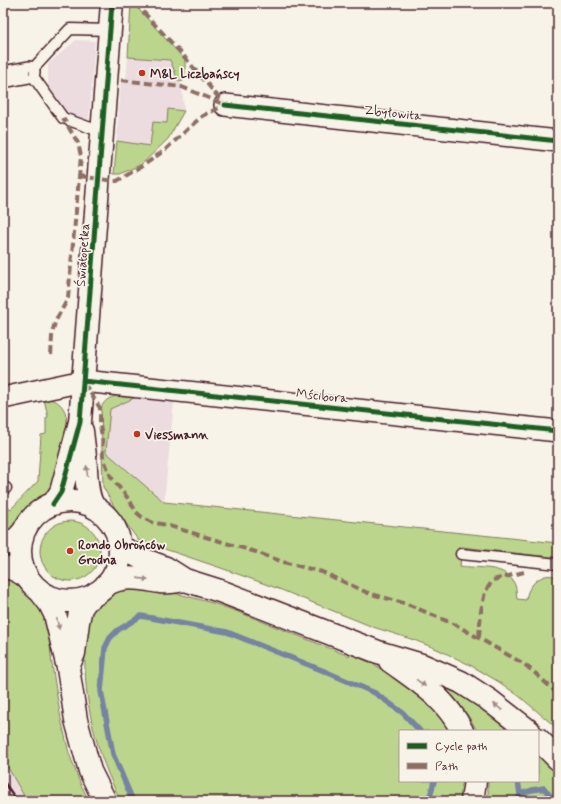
<svg xmlns="http://www.w3.org/2000/svg" width="561" height="804" font-family="Mynerve,sans-serif">
<rect width="100%" height="100%" fill="#f7f3e8"/>
<filter id="ink" filterUnits="userSpaceOnUse"><feTurbulence type="fractalNoise" baseFrequency=".025" numOctaves="2"/><feDisplacementMap in="SourceGraphic" scale="8" xChannelSelector="R" yChannelSelector="G"/><feConvolveMatrix kernelMatrix="1 2 1 2 8 2 1 2 1" color-interpolation-filters="sRGB"/></filter>
<g filter="url(#ink)">
<path fill="#ecdce0" d="M 76,40 L 95,41 L 89,119 L 68,117 L 48,94 L 48,64 Z
M 128,57 L 170,60 L 182,87 L 184,111 L 168,139 L 115,161 L 121,80 L 126,79 Z
M 134,398 L 174,402 L 164,502 L 106,452 L 110,409 Z
M 3,759 L 5,762 L 27,801 L 3,801 Z"/>
<path fill="#bbd58d" stroke="#827a5c" d="M 131,3 L 133,3 L 185,60 L 185,77 L 183,81 L 179,82 L 170,60 L 128,57 Z
M 168,109 L 184,111 L 168,139 L 142,164 L 120,174 L 114,174 L 117,141 L 150,146 L 153,122 L 167,123 Z
M 117,396 L 134,398 L 110,409 L 106,452 L 164,502 L 558,543 L 558,558 L 462,547 L 460,566 C 477,569 505,564 514,583 C 517,588 516,594 517,599 L 526,600 C 527,589 535,579 545,576 C 549,575 554,576 558,576 L 558,729 L 519,696 L 499,682 L 472,666 L 437,649 L 414,640 L 373,627 L 279,589 L 221,568 L 138,540 L 115,508 L 103,487 L 101,408 C 104,401 109,397 117,396 Z
M 44,399 C 60,398 67,410 67,424 L 57,479 L 46,496 L 29,507 L 13,527 L 3,534 L 3,502 L 11,509 L 38,481 L 41,435 L 46,434 L 46,418 L 48,417 Z
M40 551a30 30 0 1 1 60 0a30 30 0 1 1-60 0Z
M 3,576 L 16,582 L 25,593 L 40,607 L 43,611 L 49,631 L 51,657 L 55,684 L 61,719 L 69,753 L 80,783 L 89,801 L 27,801 L 3,759 Z
M 123,588 L 156,590 L 183,595 L 216,604 L 241,613 L 349,656 L 350,653 L 375,665 L 398,678 L 427,702 L 440,716 L 450,731 L 400,731 L 400,781 L 464,781 L 462,801 L 121,801 C 96,754 83,701 85,647 C 85,638 87,629 89,620 C 89,618 90,614 91,611 C 96,603 114,593 123,588 Z
M 443,686 L 478,704 L 514,731 L 477,731 C 467,712 458,701 443,686 Z
M 538,752 L 558,773 L 558,801 L 486,801 L 488,793 L 488,781 L 538,781 Z"/>
<g fill="none" stroke-linecap="round" stroke-linejoin="round">
<path stroke="#7683a1" stroke-width="5.5" d="M 518,781 L 520,794 L 518,801
M 520,794 L 532,790 L 544,788 L 554,801
M 133,801 L 113,754 L 101,691 L 105,648 L 110,638 L 118,630 L 141,616 L 227,632 L 324,671 L 375,693 L 403,713 L 420,731
M 427,801 L 431,793 L 434,781"/>
<g stroke="#4a1f2b" stroke-width="13">
<path id="lane" d="M 102,132 L 63,118 L 30,72 L 70,29 L 110,30
M 3,488 L 6,488
M 461,554 L 558,564"/>
</g>
<g stroke="#4a1f2b" stroke-width="24">
<path id="street" d="M 3,77 L 29,72
M 225,105 L 558,141
M 3,398 L 83,381 L 558,431
M 3,545 L 16,539 L 26,528
M 3,567 C 14,569 23,573 31,582"/>
</g>
<g stroke="#4a1f2b" stroke-width="25">
<path id="secondary" d="M 82,431 C 83,440 84,448 85,456 C 87,472 85,496 95,508
M20 551a50 50 0 1 1 100 0a50 50 0 1 1-100 0Z
M 53,504 L 61,492 L 80,422 L 112,3
M 119,544 L 123,548 L 129,552 L 145,560 L 166,568 L 185,580 L 220,591 L 378,652 L 422,665 L 461,682 L 489,700 L 529,731
M 106,585 C 124,574 141,579 160,582 C 168,583 177,581 185,580
M 40,591 L 50,604 L 55,614 L 68,668 L 76,720 L 90,771 L 105,801
M 390,661 C 419,682 446,698 462,731
M 69,665 L 74,653 L 78,622 L 81,608 L 86,601 L 96,593
M 538,739 L 558,759
M 472,801 L 475,781"/>
</g>
<use href="#lane" stroke="#f7f3e8" stroke-width="10"/>
<use href="#street" stroke="#f7f3e8" stroke-width="21"/>
<use href="#secondary" stroke="#f7f3e8" stroke-width="22"/>
<path stroke="#4a1f2b" stroke-width="3" d="M 3,781 L 17,801"/>
<path stroke="#8d6e63" stroke-width="4" stroke-dasharray="8 4" stroke-linecap="butt" d="M 135,3 L 182,54 L 225,105
M 29,72 L 30,72
M 121,80 L 182,87 L 223,104
M 79,176 L 114,181 L 117,181 L 144,165 L 165,150 L 202,116 L 225,105
M 51,355 C 52,346 51,335 54,326 C 57,316 64,307 68,298 L 81,156 L 78,143 L 63,118
M 84,383 L 100,408 L 100,426 L 102,436 L 103,457 L 111,477 L 130,501 L 136,512 L 142,517 L 151,522 L 166,525 L 256,552 L 283,562 L 322,572 L 368,593 L 407,604 L 456,625 L 524,664 L 535,673 L 558,694
M 479,637 L 481,611 L 485,592 L 493,580 L 524,572"/>
<g stroke="#f7f3e8" stroke-width="8">
<path id="cycleway" d="M 225,105 L 558,141
M 83,381 L 558,431
M 53,504 L 61,492 L 80,422 L 112,3"/>
</g>
<use href="#cycleway" stroke="#1b5e20" stroke-width="5"/>
</g>
<defs><path id="oneway-solid" d="M-6-.8H1V-3.2L6.5 0L1 3.2V.8H-6Z"/></defs>
<g fill="#a0898a">
<use href="#oneway-solid" transform="translate(87 471) rotate(-95)"/>
<use href="#oneway-solid" transform="translate(143 579) rotate(8)"/>
<use href="#oneway-solid" transform="translate(58 624) rotate(77)"/>
<use href="#oneway-solid" transform="translate(421 683) rotate(36)"/>
<use href="#oneway-solid" transform="translate(498 707) rotate(-143)"/>
</g>
</g>
<g fill="#c8321e" stroke="#f7f3e8" stroke-width="1.5">
<circle cx="142" cy="73" r="4"/>
<circle cx="137" cy="434" r="4"/>
<circle cx="70" cy="551" r="4"/>
</g>
<g text-anchor="middle" stroke-width="3.5" stroke-linejoin="round" paint-order="stroke">
<g font-size="13" font-weight="bold" fill="#4a1f2b" stroke="#f7f3e8" text-anchor="start">
<text x="150" y="78">M&amp;L Liczbańscy</text>
<text x="145" y="439">Viessmann</text>
<text x="78" y="549">Rondo Obrońców<tspan x="78" dy="15">Grodna</tspan></text>
</g>
<g font-size="13" fill="#4a1f2b" stroke="#f7f3e8">
<text transform="translate(393 112) rotate(6)" y="5">Zbyłowita</text>
<text transform="translate(82 255) rotate(-86)" y="5">Światopełka</text>
<text transform="translate(322 395) rotate(6)" y="5">Mścibora</text>
</g>
</g>
<rect width="561" height="804" fill="none" stroke="#f7f3e8" stroke-width="16"/>
<rect x="8" y="8" width="545" height="788" fill="none" stroke="#4a1f2b" stroke-width="1.5" filter="url(#ink)"/>
<rect x="399" y="730" width="140" height="52" fill="#f7f3e8" stroke="#b29e9c"/>
<rect x="407" y="743" width="20" height="6" fill="#1b5e20" stroke="#b29e9c"/>
<text x="435" y="750" font-size="12" fill="#4a1f2b">Cycle path</text>
<rect x="407" y="763" width="20" height="6" fill="#8d6e63" stroke="#b29e9c"/>
<text x="435" y="770" font-size="12" fill="#4a1f2b">Path</text>
</svg>
